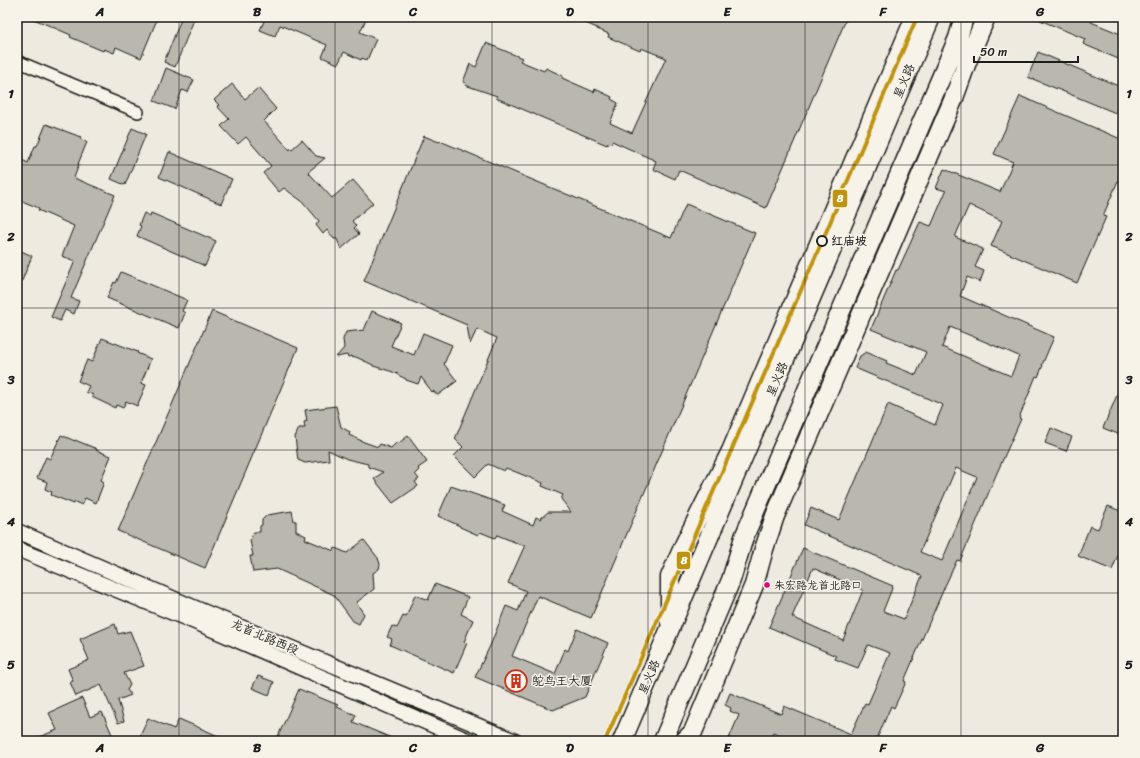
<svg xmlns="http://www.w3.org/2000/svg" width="1140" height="758" font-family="Sriracha,'LXGW WenKai TC',sans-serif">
<rect width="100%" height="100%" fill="#eeeae0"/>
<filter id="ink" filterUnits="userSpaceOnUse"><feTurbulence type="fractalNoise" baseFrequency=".025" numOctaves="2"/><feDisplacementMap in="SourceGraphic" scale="8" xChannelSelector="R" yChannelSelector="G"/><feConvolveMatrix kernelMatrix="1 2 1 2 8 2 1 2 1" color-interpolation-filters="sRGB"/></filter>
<g filter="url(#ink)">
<path fill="#bab7af" stroke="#1c1c1c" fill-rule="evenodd" d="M 29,17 L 158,17 L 141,58 L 116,47 L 114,53 L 104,49 L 103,51 L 70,37 L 71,35 Z
M 182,17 L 195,17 L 175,67 L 164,62 Z
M 261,17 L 367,17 L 360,32 L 376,39 L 367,60 L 362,58 L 361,60 L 344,52 L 338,64 L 322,57 L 327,45 L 280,25 L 275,36 L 260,30 L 265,19 Z
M 572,17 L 847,17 L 766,208 L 679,170 L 675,179 L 653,169 L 656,161 L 612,141 L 611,144 L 608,143 L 607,145 L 496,98 L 497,96 L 465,85 L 466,83 L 463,82 L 470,64 L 476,67 L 486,43 L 522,58 L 520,61 L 544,71 L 546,68 L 563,76 L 562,78 L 594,92 L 595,89 L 612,97 L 611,99 L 618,103 L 610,123 L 632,133 L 666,58 L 641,48 L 640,51 L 608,37 L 609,34 L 597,29 L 597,28 Z
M 1033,17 L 1093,17 L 1091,22 L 1123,35 L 1123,61 L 1083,44 L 1085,39 Z
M 1038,52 L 1123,88 L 1123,116 L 1028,77 Z
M 166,68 L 194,80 L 188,92 L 182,90 L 175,109 L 154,101 Z
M 232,84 L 245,99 L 258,88 L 276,109 L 264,121 L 290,150 L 291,148 L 292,149 L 302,140 L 316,156 L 325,158 L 308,172 L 332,198 L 353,180 L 373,203 L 352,221 L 356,226 L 354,228 L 359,234 L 341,249 L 337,239 L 334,239 L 327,230 L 323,234 L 316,225 L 319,221 L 303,202 L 284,188 L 279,192 L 263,173 L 271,166 L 246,137 L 238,144 L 221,126 L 229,119 L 217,106 L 219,105 L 214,100 Z
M 1020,96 L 1123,140 L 1123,169 L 1103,216 L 1106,217 L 1077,283 L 991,246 L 1002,221 L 969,205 L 955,237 L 983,249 L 975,267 L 984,271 L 980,282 L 967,277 L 960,296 L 1054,337 L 1042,365 L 1043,365 L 1038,377 L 1036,376 L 1019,418 L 1021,419 L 996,475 L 960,561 L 957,560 L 945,586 L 904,681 L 906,682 L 894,708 L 891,706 L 876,741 L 794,741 L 773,732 L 769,741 L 728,741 L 739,715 L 730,711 L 731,708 L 725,705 L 730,693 L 781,714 L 784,706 L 851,734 L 865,703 L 868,704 L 890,653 L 868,645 L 858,668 L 835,659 L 836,656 L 769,627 L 803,548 L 893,586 L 883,611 L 904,619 L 922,576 L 804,525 L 811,508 L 839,520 L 888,404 L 935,425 L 943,405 L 855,368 L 860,356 L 866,352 L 887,361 L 886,363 L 916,375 L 926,352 L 871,329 L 896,270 L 898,270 L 920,222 L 931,226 L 946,191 L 936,188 L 944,169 L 1000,192 L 1013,162 L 994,154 ZM 950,327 L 1019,356 L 1011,376 L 942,347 ZM 956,468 L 977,477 L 942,561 L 920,552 ZM 813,568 L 863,590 L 843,640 L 792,617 Z
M 46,124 L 81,137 L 80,139 L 87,142 L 78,164 L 79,164 L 74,178 L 115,195 L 71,298 L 79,301 L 74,314 L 65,310 L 60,321 L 51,317 L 75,261 L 62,256 L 74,226 L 38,210 L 39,208 L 17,199 L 17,173 L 22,160 L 28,163 L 35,146 L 37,146 Z
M 132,128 L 146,134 L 125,185 L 111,179 Z
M 424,136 L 439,142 L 440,141 L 671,238 L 686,204 L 755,233 L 591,618 L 538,596 L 512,656 L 555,674 L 565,649 L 568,651 L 577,629 L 608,643 L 585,697 L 553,710 L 475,677 L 490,646 L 506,606 L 518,611 L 526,591 L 508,583 L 525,545 L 522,545 L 497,535 L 495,538 L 480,532 L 478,535 L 460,527 L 460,526 L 438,516 L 451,486 L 505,505 L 502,511 L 533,525 L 536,517 L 540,519 L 548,512 L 571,512 L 561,499 L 563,495 L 542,486 L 543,483 L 506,468 L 504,471 L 488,464 L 475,477 L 454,456 L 463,447 L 455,439 L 497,338 L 477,329 L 470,344 L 467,325 L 364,281 Z
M 169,152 L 232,179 L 221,204 L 159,177 Z
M 144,213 L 150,216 L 151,213 L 216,241 L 205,266 L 137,236 L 141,226 L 139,225 Z
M 17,249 L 32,256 L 17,293 Z
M 121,272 L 187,300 L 182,311 L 185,313 L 179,328 L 107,298 L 114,282 L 116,283 Z
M 212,311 L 298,348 L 205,568 L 118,531 Z
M 372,311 L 401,323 L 391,346 L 414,355 L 423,333 L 452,345 L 444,364 L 457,381 L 438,395 L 433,391 L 432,392 L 421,377 L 418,384 L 406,380 L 406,379 L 398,375 L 398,374 L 390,371 L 373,366 L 373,365 L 356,357 L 353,358 L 352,356 L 348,357 L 347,355 L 336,357 L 344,348 L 343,339 L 346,332 L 364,330 Z
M 102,338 L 138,352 L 137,353 L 151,359 L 141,383 L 146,385 L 137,406 L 126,401 L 123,408 L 116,405 L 115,408 L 92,397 L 93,395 L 86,392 L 89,386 L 78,381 L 87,360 L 92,362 Z
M 1123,381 L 1123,436 L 1103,428 Z
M 336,406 L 341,427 L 350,432 L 349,435 L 364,442 L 378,447 L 380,444 L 391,448 L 397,442 L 399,443 L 408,436 L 427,462 L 418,468 L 419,470 L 415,474 L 419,479 L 415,482 L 418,486 L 393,503 L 374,479 L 383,472 L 368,467 L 368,464 L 347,459 L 328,450 L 329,460 L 305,463 L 298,460 L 295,437 L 299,428 L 305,428 L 304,422 L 307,421 L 305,410 Z
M 1051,428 L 1072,437 L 1066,451 L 1045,443 Z
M 61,435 L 75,441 L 75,440 L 97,449 L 96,450 L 111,456 L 101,480 L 104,482 L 96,503 L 85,498 L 82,505 L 75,502 L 74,504 L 51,495 L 52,492 L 45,489 L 47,482 L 37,478 L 46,457 L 50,459 Z
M 1108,506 L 1123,512 L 1123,543 L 1112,570 L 1078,556 L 1090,526 L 1098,529 Z
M 292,511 L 294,521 L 296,521 L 296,531 L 306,536 L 305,539 L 334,551 L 335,548 L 347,553 L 364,540 L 378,558 L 380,564 L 379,569 L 373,573 L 374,589 L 357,602 L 358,603 L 357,604 L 364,614 L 359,624 L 353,621 L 334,595 L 277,569 L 253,572 L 250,556 L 253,556 L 250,540 L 254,532 L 260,532 L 260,526 L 262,525 L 262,520 L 267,515 Z
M 435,584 L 468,597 L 461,614 L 473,620 L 464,642 L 467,643 L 454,673 L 390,645 L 392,639 L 387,637 L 392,626 L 397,628 L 403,616 L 406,617 L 415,595 L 428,600 Z
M 115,624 L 118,634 L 130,631 L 144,666 L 124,673 L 130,685 L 127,690 L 131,695 L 118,700 L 124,721 L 118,723 L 101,685 L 76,696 L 70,682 L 73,681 L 68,669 L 89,660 L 80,639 Z
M 258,676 L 274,682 L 269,695 L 252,688 Z
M 299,689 L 338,705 L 337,707 L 356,715 L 353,722 L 399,741 L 276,741 Z
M 82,698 L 90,717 L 102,712 L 115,741 L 32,741 L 31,740 L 57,730 L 49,713 Z
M 148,718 L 174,729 L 179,719 L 230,741 L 138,741 Z"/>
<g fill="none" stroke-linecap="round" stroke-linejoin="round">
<g stroke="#1c1c1c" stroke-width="14">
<path id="minor" d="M 17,61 L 138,112"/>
</g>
<g stroke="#1c1c1c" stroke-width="17">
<path id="tertiary" d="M 17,531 L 200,610 L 515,741
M 17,549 L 195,622 L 469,741"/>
</g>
<g stroke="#1c1c1c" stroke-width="21">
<path id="primary" d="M 670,623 L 670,577 L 685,543 L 731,451 L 915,17
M 622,741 L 931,17
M 663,741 L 731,580 L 744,537 L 958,38 L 964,17
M 684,741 L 693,732 L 754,585 L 764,549 L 775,516 L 954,98 L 967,62 L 986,17"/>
</g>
<use href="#minor" stroke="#f7f3e8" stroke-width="11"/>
<use href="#tertiary" stroke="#f7f3e8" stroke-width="14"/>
<use href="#primary" stroke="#f7f3e8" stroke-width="18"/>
<g stroke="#f7f3e8" stroke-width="7">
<path id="metro-1" d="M 605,741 L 821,244 L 917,17"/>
</g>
<use href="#metro-1" stroke="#be930e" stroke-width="4"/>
</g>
</g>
<path fill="none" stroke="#1c1c1c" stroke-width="1" stroke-opacity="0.55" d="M 179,17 L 179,741M 335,17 L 335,741M 492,17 L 492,741M 648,17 L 648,741M 805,17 L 805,741M 961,17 L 961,741M 17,165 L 1123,165M 17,308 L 1123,308M 17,450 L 1123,450M 17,593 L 1123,593"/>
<defs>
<g id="building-ring" transform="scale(1.15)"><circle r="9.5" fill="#f7f3e8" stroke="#c8321e" stroke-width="1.5"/><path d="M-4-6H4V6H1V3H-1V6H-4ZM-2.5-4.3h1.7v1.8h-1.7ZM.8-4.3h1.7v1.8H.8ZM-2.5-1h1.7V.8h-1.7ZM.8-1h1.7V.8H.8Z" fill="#c8321e"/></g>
</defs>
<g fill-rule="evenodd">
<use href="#building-ring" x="516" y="681"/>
</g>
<circle fill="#f7f3e8" stroke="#1c1c1c" stroke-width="2" cx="822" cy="241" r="5"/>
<circle fill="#e5007d" stroke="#f7f3e8" stroke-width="1.5" cx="767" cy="585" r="3.5"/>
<g text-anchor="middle" stroke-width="3" stroke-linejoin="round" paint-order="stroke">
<g font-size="11" fill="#1c1c1c" stroke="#f7f3e8" text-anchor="start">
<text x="774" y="589">朱宏路龙首北路口</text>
</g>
<g font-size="12" fill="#1c1c1c" stroke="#f7f3e8">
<text transform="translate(904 81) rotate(-67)" y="4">星火路</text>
<text transform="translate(777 379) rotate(-67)" y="4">星火路</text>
<text transform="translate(265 637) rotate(23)" y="4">龙首北路西段</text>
<text transform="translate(649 677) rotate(-67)" y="4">星火路</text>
</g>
<g font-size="12" font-weight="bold" fill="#1c1c1c" stroke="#f7f3e8" text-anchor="start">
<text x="831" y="245">红庙坡</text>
</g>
<g font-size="12" fill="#1c1c1c" stroke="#f7f3e8" text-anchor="start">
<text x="532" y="685">鸵鸟王大厦</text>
</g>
</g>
<g stroke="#f7f3e8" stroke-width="1.5">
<rect x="832" y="189" width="16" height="19" rx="4" fill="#be930e"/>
<rect x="676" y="551" width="15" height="19" rx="4" fill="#be930e"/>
</g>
<g font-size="11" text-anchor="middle" font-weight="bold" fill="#fff">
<text x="840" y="202">8</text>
<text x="684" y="564">8</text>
</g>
<rect width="1140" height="758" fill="none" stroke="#f7f3e8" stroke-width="44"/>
<path d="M974 56v6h104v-6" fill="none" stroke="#1c1c1c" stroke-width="2"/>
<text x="980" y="56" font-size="12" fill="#1c1c1c" stroke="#f7f3e8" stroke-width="3" paint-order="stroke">50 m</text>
<rect x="22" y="22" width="1096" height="714" fill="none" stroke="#1c1c1c" stroke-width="1.5"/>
<g font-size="13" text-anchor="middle" font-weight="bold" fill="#1c1c1c">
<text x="100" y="16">A</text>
<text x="257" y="16">B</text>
<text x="413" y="16">C</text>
<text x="570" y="16">D</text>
<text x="727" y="16">E</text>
<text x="883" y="16">F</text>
<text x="1040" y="16">G</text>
<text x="11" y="98">1</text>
<text x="1129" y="98">1</text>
<text x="11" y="241">2</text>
<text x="1129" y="241">2</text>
<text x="11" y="384">3</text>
<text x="1129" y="384">3</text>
<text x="11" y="526">4</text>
<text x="1129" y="526">4</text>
<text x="11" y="669">5</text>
<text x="1129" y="669">5</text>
<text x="100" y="752">A</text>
<text x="257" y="752">B</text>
<text x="413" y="752">C</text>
<text x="570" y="752">D</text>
<text x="727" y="752">E</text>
<text x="883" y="752">F</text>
<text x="1040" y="752">G</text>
</g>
</svg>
